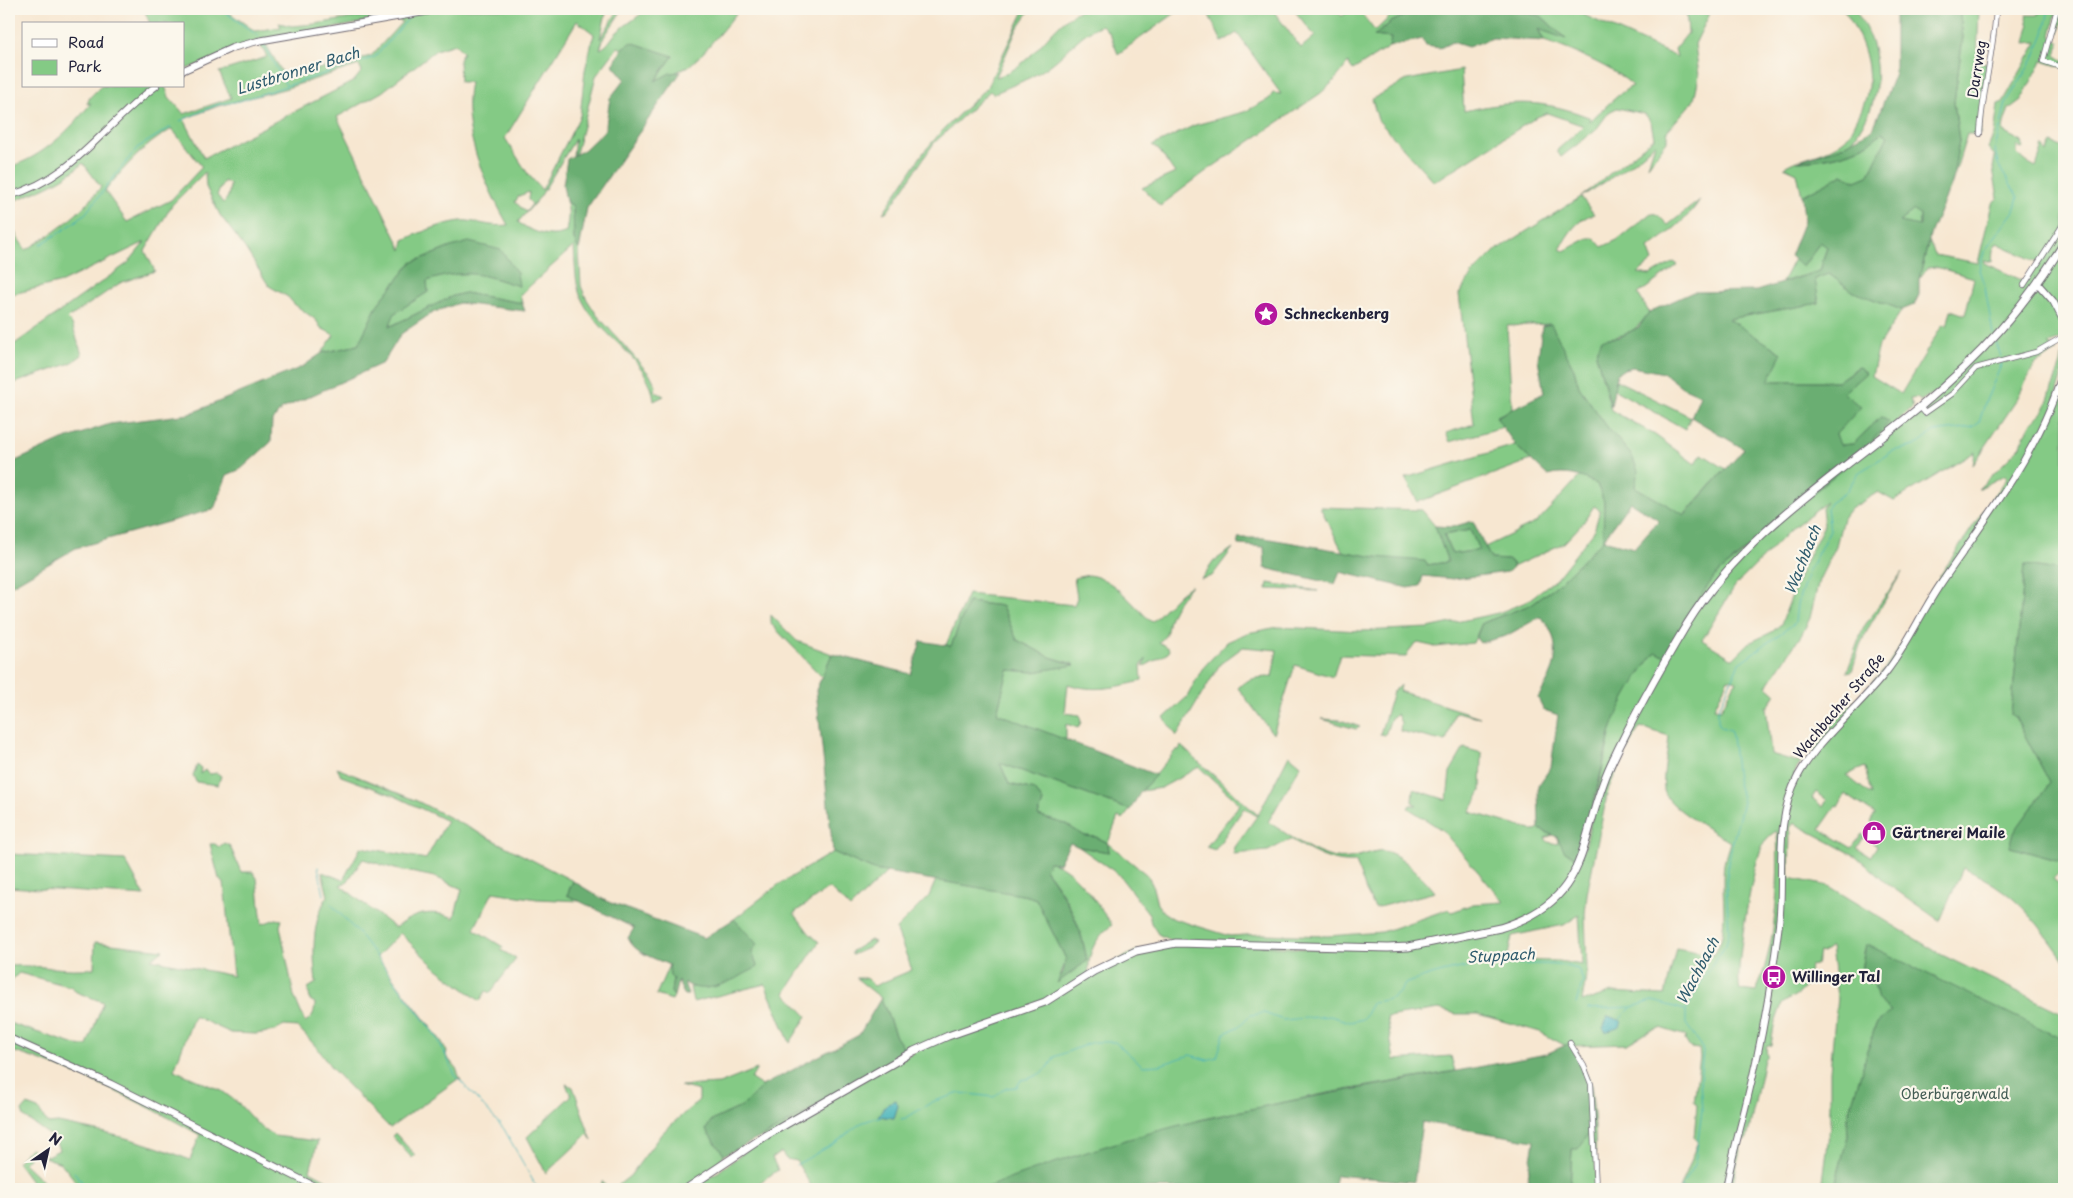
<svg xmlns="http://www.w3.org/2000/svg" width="2073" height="1198" font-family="'Playpen Sans',sans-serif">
<rect width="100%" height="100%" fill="#fbf7ec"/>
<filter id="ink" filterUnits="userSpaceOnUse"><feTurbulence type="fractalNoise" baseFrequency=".02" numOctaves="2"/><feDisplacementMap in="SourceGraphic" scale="10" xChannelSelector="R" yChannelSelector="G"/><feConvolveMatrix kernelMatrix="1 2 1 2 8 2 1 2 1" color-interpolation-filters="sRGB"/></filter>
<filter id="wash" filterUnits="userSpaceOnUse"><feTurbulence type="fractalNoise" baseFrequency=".0096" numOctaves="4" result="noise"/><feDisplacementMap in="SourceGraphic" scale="20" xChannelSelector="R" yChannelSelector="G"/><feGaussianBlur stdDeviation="1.12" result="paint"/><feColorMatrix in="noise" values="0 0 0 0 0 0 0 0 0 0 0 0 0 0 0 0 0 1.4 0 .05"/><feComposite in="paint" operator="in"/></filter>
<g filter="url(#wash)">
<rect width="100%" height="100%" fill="#f7e7d1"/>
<path fill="#84ca85" stroke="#537660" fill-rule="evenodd" d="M 144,9 L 224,9 L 255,31 L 281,27 L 279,23 L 292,26 L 315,24 L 409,9 L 607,9 L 600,39 L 619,9 L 623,9 L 604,37 L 600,49 C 608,46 611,38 617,32 C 627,23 638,18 646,9 L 740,9 L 703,53 L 689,66 L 655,82 L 673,56 L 631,43 L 622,49 L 618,47 L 596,76 L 576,153 L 573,155 L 575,139 L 540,197 L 518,222 C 530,231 551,240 566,232 C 568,220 570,212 566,201 L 573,206 L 574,240 L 579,250 L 581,286 L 586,298 L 597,315 L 651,376 L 656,386 L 654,391 L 664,396 L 654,401 C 650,355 592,334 579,292 C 575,278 575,261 574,246 L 520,295 L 522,303 L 465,293 L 453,296 L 389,327 L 394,313 L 428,292 L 427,281 L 446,275 L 477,273 L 519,286 L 451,247 L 411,263 L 378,304 L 358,345 L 322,353 L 334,335 L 321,328 L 316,320 L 294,304 L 288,297 L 269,286 L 245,248 L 220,215 L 206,187 L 205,172 L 172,205 L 145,251 L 155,271 L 120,283 L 67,319 L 72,324 L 82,355 L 71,363 L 12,384 L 9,376 L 9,348 L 128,263 L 145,242 L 62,282 L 9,295 L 9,215 L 17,237 L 26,250 C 58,230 77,217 101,187 L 83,163 C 62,183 34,192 9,203 L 9,167 C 43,157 70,130 91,103 L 87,104 L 90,97 L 101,86 L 165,86 L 169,97 L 184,114 L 231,98 L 219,72 L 267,57 L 258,41 L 184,70 L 184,24 L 150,24 ZM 393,17 L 402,22 L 371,56 L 285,77 L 264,41 ZM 577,21 L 594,34 L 585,70 L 580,116 L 542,190 L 528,174 L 505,138 ZM 455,44 L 463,52 L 459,60 L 460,82 L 470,82 C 460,130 485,184 508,225 C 491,227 484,223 468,221 C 453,219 418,233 404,240 L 402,250 L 337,117 L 382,92 L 436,50 ZM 359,65 L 362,71 L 354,81 L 204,158 L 184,119 L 218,106 L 284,89 ZM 172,129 L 202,167 L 171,200 L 127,222 L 105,191 C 125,167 143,145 172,129 ZM 224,181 L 230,184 C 229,191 230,197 223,203 L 217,195 ZM 529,192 L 528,200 L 532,204 L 526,212 L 515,202 L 519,196 Z
M 1025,9 L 1031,9 L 1017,29 L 996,77 C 1032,68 1048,26 1080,10 C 1090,5 1164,9 1181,9 L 1118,54 L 1110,34 L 1102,25 C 1081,32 1070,50 1053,63 C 1036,77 1013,85 993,94 L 990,91 L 934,143 L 888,211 L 883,213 L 923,153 L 941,132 L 987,87 Z
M 1201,9 L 1252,9 L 1257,15 L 1262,9 L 1272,9 L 1301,48 L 1315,36 L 1293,9 L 1334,9 L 1342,16 L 1352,9 L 1358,9 L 1375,31 L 1397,10 L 1419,9 L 1391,22 L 1374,36 L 1392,38 L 1389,47 L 1353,70 L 1348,63 L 1335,80 L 1321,93 L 1205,172 L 1160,206 L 1142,188 L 1175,173 L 1159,150 L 1152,146 L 1195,125 L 1244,112 L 1269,99 L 1273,93 L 1281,94 L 1237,33 L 1222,42 L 1206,9 L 1202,12 Z
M 1506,9 L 1586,9 L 1584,15 L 1677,57 L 1675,49 L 1688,33 L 1686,9 L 1712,9 L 1695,44 L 1699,76 L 1694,100 L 1667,131 L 1667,141 L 1648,166 L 1655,143 C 1633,165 1608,180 1581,197 L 1594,214 C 1578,218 1567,235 1560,249 L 1564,251 L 1588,238 L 1594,238 L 1602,247 L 1617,240 L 1651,213 L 1657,214 L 1668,225 L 1700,200 C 1688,219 1667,235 1648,248 L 1653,261 L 1638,273 L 1650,275 L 1674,262 L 1678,265 L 1638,294 L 1649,312 C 1636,332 1626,336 1602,339 L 1596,354 L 1611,410 L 1655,435 L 1695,464 L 1702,454 L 1726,469 L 1684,515 L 1635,487 L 1636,481 L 1632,456 L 1608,428 L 1579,387 L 1574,369 L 1550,324 L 1507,326 L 1512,409 L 1497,416 L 1503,427 L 1450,442 L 1446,433 L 1474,424 L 1459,294 L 1473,273 L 1495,251 L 1581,197 L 1654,138 L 1651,122 L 1645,114 L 1617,108 L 1609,112 L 1595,131 L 1561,157 L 1556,151 L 1584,126 L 1547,113 L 1537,117 L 1434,182 L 1378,120 L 1372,99 L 1407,80 L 1461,70 L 1464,111 C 1514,100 1543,99 1591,118 L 1589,122 C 1599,113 1623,89 1633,86 C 1617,69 1567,48 1544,41 L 1538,28 L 1565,38 L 1541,16 Z
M 1843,9 L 1854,9 C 1879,42 1886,91 1861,127 C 1858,132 1855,139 1850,142 C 1835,152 1816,155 1800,161 C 1830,159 1860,154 1882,132 L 1888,136 L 1868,176 L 1856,181 L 1843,174 L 1802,196 L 1797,173 L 1784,167 C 1802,156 1828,154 1844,140 C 1850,135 1854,125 1858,117 C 1879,79 1866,42 1843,9 Z
M 1959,9 L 1979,9 L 1977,62 L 1988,63 L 1980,134 L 1967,134 L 1952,183 L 1959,141 L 1954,102 L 1963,37 Z
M 2041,9 L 2057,9 L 2051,36 L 2059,42 L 2056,56 L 2064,61 L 2064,68 L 2042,61 L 2021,100 L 2009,109 L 2004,123 L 2003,132 L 2022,142 L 2024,149 L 2017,146 L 2017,153 L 2023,160 L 2036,167 L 2043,146 L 2047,152 L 2052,143 L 2064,148 L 2064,336 L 2048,345 L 2055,348 L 2056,352 L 2035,364 L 2016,401 L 1973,465 L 1975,452 L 1894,501 L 1878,492 L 1849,510 L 1843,518 L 1836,546 L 1819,580 L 1810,618 L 1802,634 L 1767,686 L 1776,694 L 1768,707 L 1766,706 L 1771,754 L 1801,763 L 1793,774 L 1799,775 L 1815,752 L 1810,751 L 1810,749 L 1886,667 L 1902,643 L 1924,600 L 1993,496 L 2007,478 L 2005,475 L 1978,489 L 2021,446 L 2024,436 L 2033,421 L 2044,410 L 2061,364 L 2064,340 L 2064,367 L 2055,398 L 2063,389 L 2064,383 L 2064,571 L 2025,565 L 2011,715 L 2015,717 L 2050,783 L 2014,832 L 2010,847 L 2064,862 L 2064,868 L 2053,879 L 2062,886 L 2064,886 L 2061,892 L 2064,895 L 2064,960 C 2033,916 2014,891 1963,868 L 1940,921 L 1886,883 L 1856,856 L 1794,823 L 1790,828 L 1789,878 L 1829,886 L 1940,954 L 2064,1014 L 2064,1041 L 1868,947 L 1864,952 L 1861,972 L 1873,978 L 1878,1000 L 1891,1011 L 1876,1024 L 1847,1119 L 1848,1136 L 1834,1189 L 1822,1189 L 1830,1126 L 1830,1071 L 1837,997 L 1831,947 L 1823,953 L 1819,952 L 1816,965 L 1810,966 L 1807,984 L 1799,993 L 1782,1004 L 1774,1026 L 1771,1045 L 1766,1047 L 1767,1056 L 1764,1059 L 1747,1140 L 1742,1141 L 1732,1189 L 1679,1189 L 1698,1141 L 1694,1138 L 1697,1104 L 1694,1102 L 1700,1057 L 1699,1049 L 1690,1048 L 1685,1040 L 1686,1036 L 1660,1028 L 1650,1031 L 1627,1044 L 1571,1046 L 1570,1043 L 1566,1046 L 1540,1032 L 1478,1014 L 1456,1014 L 1439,1009 L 1387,1017 L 1394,1060 L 1451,1056 L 1455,1071 L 1328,1093 L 1203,1119 L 1096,1150 L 982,1189 L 813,1189 L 796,1161 L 786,1159 L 781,1152 L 772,1158 L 778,1170 L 750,1189 L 601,1189 L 602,1181 L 607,1188 L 613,1189 L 630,1176 L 662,1133 L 699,1100 L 699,1091 L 680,1086 L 719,1084 L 757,1069 L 751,1079 L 762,1086 L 743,1106 L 711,1121 L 706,1130 L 724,1155 L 715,1167 L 695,1184 L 718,1172 L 767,1135 L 925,1046 L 913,1050 L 904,1048 L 896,1037 L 881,998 L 856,978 L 866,978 L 874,986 L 912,970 L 896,929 L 929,896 L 936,880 L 1028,896 L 1036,899 L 1066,959 L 1058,982 L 1087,961 C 1081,924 1068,898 1045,869 L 1049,862 C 1073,864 1098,906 1112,925 C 1096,937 1087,953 1089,974 L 1136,951 L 1175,943 L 1158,934 L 1151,923 L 1149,914 L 1118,874 L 1079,847 L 1109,852 L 1108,843 L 1096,837 L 1085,836 L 1065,824 L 1038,816 L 1043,802 L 1035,790 L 1009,784 L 1000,763 L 1130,810 L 1123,819 L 1118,817 L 1108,843 L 1147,875 L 1152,884 L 1157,904 L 1163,912 L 1174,919 L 1230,936 L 1263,934 L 1328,936 L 1382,932 L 1449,909 L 1452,912 L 1473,904 L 1504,902 L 1442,830 L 1408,808 L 1410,805 L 1417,805 L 1412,802 L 1413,789 L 1447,800 L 1450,772 L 1464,748 L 1482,753 L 1481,791 L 1470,812 L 1535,831 L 1539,829 L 1553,835 L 1545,838 L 1548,842 L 1558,844 L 1557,837 L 1565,852 L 1580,860 L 1586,844 L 1611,730 L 1618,709 L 1641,670 L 1656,651 L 1666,657 L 1688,614 L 1714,576 L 1743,554 L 1811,493 L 1861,453 L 1889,422 L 1881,417 L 1853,444 L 1839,445 L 1836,434 L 1860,407 L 1842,393 L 1866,372 L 1858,367 L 1838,381 L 1767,381 L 1782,353 L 1727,319 L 1819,303 L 1814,279 L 1829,274 L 1854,292 L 1902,310 L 1879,345 L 1872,376 L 1901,394 L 1943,324 L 1947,326 L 1951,310 L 1965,315 L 1974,278 L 1936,267 L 1927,268 L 1919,279 L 1929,241 L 1935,255 L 1978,263 L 1992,203 L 1998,198 L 1993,168 L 1995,156 L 1988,148 L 1994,134 L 1998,104 L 2003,102 L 2037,42 L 2025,43 L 2029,26 L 2026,15 L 2038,15 ZM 1997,243 L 2039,263 L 2026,282 L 1986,264 L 1984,260 L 1992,262 L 1993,250 ZM 1938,391 L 1926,407 L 1925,413 L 1919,412 L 1866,449 L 1913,407 L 1910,399 L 1918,398 L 1920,401 ZM 1826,502 L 1822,508 L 1824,525 L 1802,569 L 1781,624 L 1772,632 L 1749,643 L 1733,659 L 1702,640 L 1735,586 L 1790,530 ZM 1728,679 L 1736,681 L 1721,709 L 1714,708 ZM 1640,727 L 1669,736 C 1668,752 1662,773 1664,790 C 1666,807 1715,832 1730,842 C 1728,849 1725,857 1724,864 C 1720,895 1731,928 1714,955 L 1676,948 L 1665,995 L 1612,992 L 1582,1002 L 1587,970 L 1585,914 L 1587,894 L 1608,790 L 1622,759 ZM 1865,767 L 1871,795 L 1846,775 ZM 1816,792 L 1827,800 L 1823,807 L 1812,798 ZM 1845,794 L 1875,814 L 1870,822 L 1876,826 L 1869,838 L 1862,834 L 1852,848 L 1820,829 L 1836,806 L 1838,807 ZM 1777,831 C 1779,885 1777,941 1756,992 L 1740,990 C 1734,970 1752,873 1760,852 C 1763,843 1768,835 1777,831 ZM 1864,837 L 1877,846 L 1870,857 L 1857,848 ZM 1579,915 L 1582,965 L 1559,961 L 1507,960 L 1512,936 L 1564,925 ZM 1261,946 L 1261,945 L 1351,948 L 1321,950 ZM 896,1100 L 898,1106 L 894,1118 L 878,1116 L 888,1103 Z
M 2058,9 L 2064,9 L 2059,33 L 2057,32 Z
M 1915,209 L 1920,215 L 1920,227 L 1899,222 Z
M 1820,242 L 1827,246 L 1820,271 L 1782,282 L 1794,259 L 1803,267 Z
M 1616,380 L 1691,417 L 1685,429 L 1613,389 Z
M 1515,445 L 1531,460 L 1418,502 L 1405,478 Z
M 1580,476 L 1597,484 L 1604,502 L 1603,540 L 1556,586 L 1530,605 L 1482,623 L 1473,643 L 1436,647 L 1418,643 L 1411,648 L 1406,657 L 1340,655 L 1333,677 L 1295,665 L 1273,734 L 1238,688 C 1246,678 1260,677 1272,677 L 1277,650 L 1243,647 L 1220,664 L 1177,736 L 1164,718 L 1187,697 L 1202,669 L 1227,642 L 1247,633 L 1278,627 L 1361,631 L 1428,628 L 1498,613 L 1526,602 L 1556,579 L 1594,531 L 1600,510 L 1594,506 L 1583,523 L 1564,543 L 1513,567 L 1513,563 L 1508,560 L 1491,559 L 1485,547 L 1537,522 Z
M 1320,507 L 1422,510 L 1435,526 L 1448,562 L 1427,565 L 1343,552 Z
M 1470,530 L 1479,550 L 1452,554 L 1444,535 Z
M 1233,548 L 1212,576 L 1201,579 L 1214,561 Z
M 1902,572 L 1869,627 L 1860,645 L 1852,671 L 1847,672 L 1863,628 Z
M 1088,575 C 1115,578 1132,605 1152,622 L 1179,594 L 1191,585 C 1184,594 1174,606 1170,617 C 1166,627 1170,634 1159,642 L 1169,649 L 1168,653 L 1143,667 L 1146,659 L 1141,666 L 1142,681 C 1116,687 1094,693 1068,684 L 1065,713 L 1080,715 L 1081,722 L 1078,728 L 1066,724 L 1066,741 L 997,713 L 1008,670 L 1034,672 L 1074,664 L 1050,657 L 1017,640 L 1002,606 L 968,602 L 951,646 L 946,645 L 968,594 L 1074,605 L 1077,598 L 1074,578 Z
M 1268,583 L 1318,591 L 1267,589 Z
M 771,615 L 797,641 L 832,654 L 822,677 L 771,624 Z
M 1400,685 L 1399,691 L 1480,717 L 1455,712 L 1446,742 L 1400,731 L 1401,723 L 1397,714 L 1391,718 L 1385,735 L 1380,734 L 1393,692 Z
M 1322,719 L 1340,720 L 1360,727 L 1356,729 Z
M 1181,746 L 1258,815 L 1289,755 L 1301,765 L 1268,822 C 1288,834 1313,854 1336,858 C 1352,860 1363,854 1377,851 C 1396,847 1425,879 1435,892 L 1375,908 L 1366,891 L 1356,862 C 1332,864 1311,852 1291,839 L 1268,851 L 1233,854 L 1235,847 L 1257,816 L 1244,808 L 1215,850 L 1206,847 L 1240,804 L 1199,767 L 1161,788 L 1141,791 L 1176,750 L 1179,750 Z
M 197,765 L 201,768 L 200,774 L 205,770 L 210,774 L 217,773 L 221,776 L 218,785 L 196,782 L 193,775 Z
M 337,768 L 417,801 L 573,881 L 567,895 L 581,901 L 537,899 L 493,892 L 474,929 L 503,947 L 501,950 L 516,959 L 490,993 L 486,991 L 480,1001 L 436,968 L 400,933 L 377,957 L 442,1042 L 447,1052 L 446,1056 L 456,1068 L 461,1081 L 458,1079 L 390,1128 L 333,1070 L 319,1050 L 298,1027 L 284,1026 L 275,1031 L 256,1034 L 231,1033 L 194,1016 L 174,1070 L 222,1091 L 238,1103 L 258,1125 L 274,1136 L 318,1141 L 310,1171 L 344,1189 L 82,1189 L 61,1163 L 33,1153 L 24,1163 L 51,1189 L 37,1189 L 17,1162 L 30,1148 L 47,1156 L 59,1150 L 54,1138 L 24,1117 L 22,1111 L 27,1105 L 38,1109 L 48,1124 L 58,1123 C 106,1133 144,1140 190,1160 L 200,1135 C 139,1100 76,1071 9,1050 L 9,1023 L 76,1045 L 87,1046 L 103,1002 L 76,992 L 72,987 L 19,973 L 12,980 L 9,992 L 9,966 C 38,964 65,972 94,968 L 95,942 L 163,950 L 151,959 L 233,976 L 224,883 L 219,879 L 210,844 L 215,844 L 219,847 L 224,843 L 230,846 L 241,872 L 253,872 L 257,878 L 262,924 L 276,919 L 282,920 L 280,926 L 294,996 L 305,1022 C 313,1017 315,1012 315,1003 L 310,1000 L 308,988 L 316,983 C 313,954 311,921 328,896 L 322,872 L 343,880 L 361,847 L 426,859 L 447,821 L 395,796 L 341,776 ZM 363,859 L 395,869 L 435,877 L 462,889 L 454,918 C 432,909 413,913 395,928 L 340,885 L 347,882 Z
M 833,852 L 874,870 L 887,872 L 850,908 L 829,888 L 794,913 L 809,933 L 819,942 L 785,993 L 807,1016 L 790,1043 L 765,984 L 693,1002 L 690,987 C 728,990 730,978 752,952 L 753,942 L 734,919 L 778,885 Z
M 9,854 L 125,860 L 145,896 L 9,887 Z
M 870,940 L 875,942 L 868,948 L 852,955 L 852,951 Z
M 669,965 L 670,976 L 673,979 L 671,992 L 674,996 L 672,1000 L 656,995 Z
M 566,1084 L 573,1087 L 592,1141 L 588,1134 L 546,1173 L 527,1137 L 571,1096 Z
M 1595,1125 L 1596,1189 L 1570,1189 L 1572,1148 Z
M 395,1133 L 415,1155 L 412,1158 L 392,1136 Z"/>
<path fill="#6bae72" stroke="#466856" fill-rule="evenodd" d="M 1419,9 L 1506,9 L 1541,16 L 1566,39 L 1538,29 L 1544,41 L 1493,38 L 1468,47 L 1452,42 L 1440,48 L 1426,46 L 1422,39 L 1389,47 L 1391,38 L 1374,36 L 1391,22 Z
M 1895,9 L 1959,9 L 1963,37 L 1954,102 L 1959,141 L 1952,183 L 1931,232 L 1919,279 L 1919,295 L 1914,305 L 1902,310 L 1854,292 L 1829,274 L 1815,279 L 1819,303 L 1728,319 L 1782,353 L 1768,381 L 1838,381 L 1859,367 L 1866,373 L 1843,393 L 1861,407 L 1836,434 L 1840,445 L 1853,444 L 1881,417 L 1889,422 L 1861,453 L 1715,576 L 1688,614 L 1665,657 L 1656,652 C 1637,676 1621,701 1611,730 L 1580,860 L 1565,852 L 1557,837 L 1539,829 L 1538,786 L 1551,767 L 1558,715 L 1544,710 L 1538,698 C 1543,689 1549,680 1552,671 C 1559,654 1555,628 1540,617 L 1506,636 L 1480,643 L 1476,638 L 1482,623 L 1530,605 L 1556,586 L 1603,540 L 1604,502 L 1597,484 C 1581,476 1566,471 1548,476 L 1515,445 L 1496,417 L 1544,393 L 1538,359 L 1542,326 L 1551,324 L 1574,369 L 1579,387 L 1608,428 L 1632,456 L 1638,471 L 1635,487 L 1685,515 L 1744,449 L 1691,417 L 1700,395 L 1682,387 L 1664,373 L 1632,367 L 1624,369 L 1617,374 L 1611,406 L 1596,354 L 1602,339 L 1620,337 L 1639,327 L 1649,312 L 1693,292 L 1756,291 L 1820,271 L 1827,247 L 1820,242 L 1803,267 L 1790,256 L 1804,221 L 1802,196 L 1843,174 L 1856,181 L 1868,176 L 1888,136 L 1882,132 C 1859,155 1827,159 1796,161 L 1839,148 L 1873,129 L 1895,73 ZM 1914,210 L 1920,215 L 1920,226 L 1899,222 ZM 1630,502 L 1659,520 L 1634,548 L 1603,540 Z
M 631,42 L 673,56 L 655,81 L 670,73 L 681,72 L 587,208 L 579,250 L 574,240 L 573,206 L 566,201 L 563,185 L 567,159 L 584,150 L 605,130 L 610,98 L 625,79 L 613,65 L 622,49 Z
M 469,242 L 501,250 L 517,273 L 519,286 C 481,274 467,268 427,281 L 428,292 L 395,313 L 389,327 L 453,296 L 465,293 L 522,303 L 525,311 L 459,303 L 432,313 L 401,334 L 383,363 L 282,409 L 272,421 L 271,442 L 241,469 L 227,475 L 214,509 L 76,548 L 9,587 L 9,464 L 62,440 L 110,424 L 189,414 L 302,367 L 322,353 L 358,345 L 378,304 L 411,263 L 451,247 Z
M 1473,521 L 1491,559 L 1508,560 L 1513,563 L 1513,567 L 1508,572 L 1453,579 L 1423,576 L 1420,586 L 1408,588 L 1340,572 L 1335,584 L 1265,568 L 1264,547 L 1239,545 L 1238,538 L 1264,538 L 1376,557 L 1425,561 L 1427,565 L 1448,562 L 1435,526 L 1452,527 ZM 1470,530 L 1479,550 L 1452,554 L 1444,535 Z
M 2025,565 L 2064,571 L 2064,862 L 2010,847 L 2014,832 L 2050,783 L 2015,717 L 2011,715 Z
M 968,602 L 1002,606 L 1017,640 L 1050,657 L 1075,665 L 1034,672 L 1008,670 L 997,713 L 1156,775 L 1141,791 L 1130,810 L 1000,763 L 1009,784 L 1035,790 L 1043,802 L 1038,816 L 1065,824 L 1085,836 L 1096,837 L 1108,843 L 1109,852 L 1079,847 L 1070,843 L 1059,863 L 1049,862 L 1045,869 C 1068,901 1080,922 1087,961 L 1057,983 L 1063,972 L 1066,959 L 1036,899 L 1028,896 L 874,870 L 833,852 L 816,690 L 832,654 L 911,674 L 921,641 L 951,646 Z
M 573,881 L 606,901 L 704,938 L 734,919 L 757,944 L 752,952 L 758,967 C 738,977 705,999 684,982 L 688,995 L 684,995 L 678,981 L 674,996 L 671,992 L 673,979 L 670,976 L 669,965 C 655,958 635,954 628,938 L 634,928 L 567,895 Z
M 1866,944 L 2064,1040 L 2064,1189 L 1834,1189 L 1848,1136 L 1847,1119 L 1876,1024 L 1891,1011 L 1878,1000 L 1873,978 L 1861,972 Z
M 881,998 L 896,1037 L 904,1048 L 912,1050 L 774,1131 L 724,1155 L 706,1130 L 711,1121 L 743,1106 L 762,1086 L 859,1035 Z
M 1570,1043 L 1591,1084 L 1595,1125 L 1578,1149 L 1572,1149 L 1570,1189 L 1526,1189 L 1534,1141 L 1422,1122 L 1414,1182 L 1336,1175 L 1333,1188 L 982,1189 C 1054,1162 1130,1136 1205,1119 C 1318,1093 1433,1077 1546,1054 Z"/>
<path fill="#40b1b8" stroke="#316a7a" d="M 1608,1016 L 1622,1021 L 1620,1027 L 1606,1032 L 1603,1028 Z
M 896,1100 L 898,1106 L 894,1118 L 878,1116 L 888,1103 Z"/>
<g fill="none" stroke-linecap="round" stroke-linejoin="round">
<path stroke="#40b1b8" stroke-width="1" d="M 221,9 L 258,36
M 263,44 L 286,85
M 180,121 L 217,105 L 240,101 L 375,57 L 408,19
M 40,245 L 68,227 L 85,214 L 137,148 L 171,127
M 1993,334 L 1985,287 L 1979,270 L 1984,252 L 2014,211 L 2018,197 L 1998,165 L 1995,149 L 2006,103 L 2035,56 L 2044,33 L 2049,9
M 1995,340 L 2002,359
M 318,867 L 324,895
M 331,904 L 361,936 L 438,1039 L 455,1075 L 504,1129 L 537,1188
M 1588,1009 L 1632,1007 L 1653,1001 L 1685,1010
M 1620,1019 L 1631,1008
M 901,1119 L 906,1118 L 932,1102 L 960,1093 L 994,1097 L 1005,1088 L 1017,1087 L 1021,1080 C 1035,1078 1049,1071 1054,1057 L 1093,1042 L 1115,1042 L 1143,1066 L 1160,1065 L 1190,1055 L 1207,1060 L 1217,1057 L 1224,1034 L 1241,1025 L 1251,1015 L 1264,1013 L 1283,1020 L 1330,1016 L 1350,1022 L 1363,1019 L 1373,1002 C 1389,1000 1398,998 1405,984 C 1451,967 1479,963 1528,964 C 1545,964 1561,964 1578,969 L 1583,980 L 1576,1004
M 796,1165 L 835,1143 L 861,1123 L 881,1116
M 74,1172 L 88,1189
M 1680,1189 L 1695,1163 L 1702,1110 L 1700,1080 L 1703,1052 L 1701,1045 L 1686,1024 L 1686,1011 L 1703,978 L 1726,945 L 1729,931 L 1726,882 L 1730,853 L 1743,802 L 1737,779 L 1732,736 L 1730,730 L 1721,727 L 1718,722 L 1718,710 L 1739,663 L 1795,623 L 1797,604 L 1809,570 L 1830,530 L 1827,508 L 1830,503 L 1846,492 L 1858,473 L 1893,451 L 1915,446 L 1933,432 L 1973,427 L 1979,423 L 1985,403 L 2002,363"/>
</g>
</g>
<g filter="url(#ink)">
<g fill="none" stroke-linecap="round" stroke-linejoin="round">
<g stroke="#6d6770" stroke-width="6">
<path id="street" d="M 2057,9 L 2043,61 L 2064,68
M 1980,134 C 1982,92 1994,51 1996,9
M 2024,285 L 2064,223
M 1920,407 L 1925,413 L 1952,394 L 1976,368 L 2036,352 L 2064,336
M 1570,1043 L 1584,1066 L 1591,1084 L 1596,1189"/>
</g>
<g stroke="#6d6770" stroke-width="8">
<path id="secondary" d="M 184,70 L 232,48 L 258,41 L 442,9
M 9,196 C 77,176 102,126 156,86
M 2038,284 L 2053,301 L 2064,322
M 9,1038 L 111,1084 L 320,1189
M 1726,1189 C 1731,1158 1741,1127 1748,1096 C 1762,1040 1772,981 1779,924 C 1785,873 1773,823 1798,776 C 1818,739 1861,705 1887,671 C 1908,644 1921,613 1940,585 C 1986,517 2043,448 2064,367"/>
</g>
<g stroke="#6d6770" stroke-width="9">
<path id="primary" d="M 686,1189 L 767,1135 L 914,1051 L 948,1036 L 1045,1002 L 1094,971 L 1136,951 L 1176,943 L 1388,948 L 1408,947 L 1500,928 C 1595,899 1577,837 1611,764 C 1633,717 1660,669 1687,624 C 1744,532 1839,474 1920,407 C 1981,356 2022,310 2064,243"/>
</g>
<use href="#street" stroke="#fff" stroke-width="4.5"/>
<use href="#secondary" stroke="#fff" stroke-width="6"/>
<use href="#primary" stroke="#fff" stroke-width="7"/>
</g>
</g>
<defs>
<g id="sight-disc" transform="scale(1.25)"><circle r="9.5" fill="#b5179e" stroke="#fbf7ec"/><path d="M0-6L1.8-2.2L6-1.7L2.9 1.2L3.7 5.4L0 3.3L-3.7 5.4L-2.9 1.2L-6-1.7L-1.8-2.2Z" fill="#fff"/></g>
<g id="shop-disc" transform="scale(1.25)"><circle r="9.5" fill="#b5179e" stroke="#fbf7ec"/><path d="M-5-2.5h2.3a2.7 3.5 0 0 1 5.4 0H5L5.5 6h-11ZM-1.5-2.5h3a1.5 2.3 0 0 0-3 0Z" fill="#fff"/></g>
<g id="bus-disc" transform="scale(1.25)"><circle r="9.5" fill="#b5179e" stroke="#fbf7ec"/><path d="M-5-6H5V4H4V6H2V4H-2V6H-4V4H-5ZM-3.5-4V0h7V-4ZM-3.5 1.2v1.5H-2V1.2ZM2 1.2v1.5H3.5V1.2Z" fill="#fff"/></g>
</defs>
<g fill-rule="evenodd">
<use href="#sight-disc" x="1266" y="314"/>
<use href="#shop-disc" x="1874" y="833"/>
<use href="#bus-disc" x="1774" y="977"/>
</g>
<g text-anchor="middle" stroke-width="4.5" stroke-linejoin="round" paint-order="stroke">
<g font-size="14" fill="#22223b" stroke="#fbf7ec">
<text transform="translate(1977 69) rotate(-81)" y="5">Darrweg</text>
<text transform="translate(1839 706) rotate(-50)" y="5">Wachbacher Straße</text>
</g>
<g font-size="14" font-weight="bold" fill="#22223b" stroke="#fbf7ec" text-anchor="start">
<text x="1284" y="319">Schneckenberg</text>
<text x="1892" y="838">Gärtnerei Maile</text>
<text x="1792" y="982">Willinger Tal</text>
</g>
<g font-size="14" fill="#445d55" stroke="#fbf7ec">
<text x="1955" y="1099">Oberbürgerwald</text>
</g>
<g font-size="15" font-style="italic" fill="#2e5b6d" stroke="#fbf7ec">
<text transform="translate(298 71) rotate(-17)" y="5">Lustbronner Bach</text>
<text transform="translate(1803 560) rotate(-68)" y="5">Wachbach</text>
<text transform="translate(1501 956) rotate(-3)" y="5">Stuppach</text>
<text transform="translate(1698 971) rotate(-62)" y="5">Wachbach</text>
</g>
</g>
<rect width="2073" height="1198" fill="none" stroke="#fbf7ec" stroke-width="30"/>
<rect x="22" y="22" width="162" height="65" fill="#fbf7ec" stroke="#a4a2a5"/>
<rect x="32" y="39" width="25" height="8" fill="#ffffff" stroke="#a4a2a5"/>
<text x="68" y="48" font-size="15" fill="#22223b">Road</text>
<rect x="32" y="60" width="25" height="15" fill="#84ca85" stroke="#a4a2a5"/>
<text x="68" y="72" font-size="15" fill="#22223b">Park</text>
<g transform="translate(48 1150) rotate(34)" stroke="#fbf7ec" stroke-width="4" paint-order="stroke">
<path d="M0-4L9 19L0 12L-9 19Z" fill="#22223b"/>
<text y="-8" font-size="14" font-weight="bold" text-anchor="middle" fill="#22223b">N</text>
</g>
</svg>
